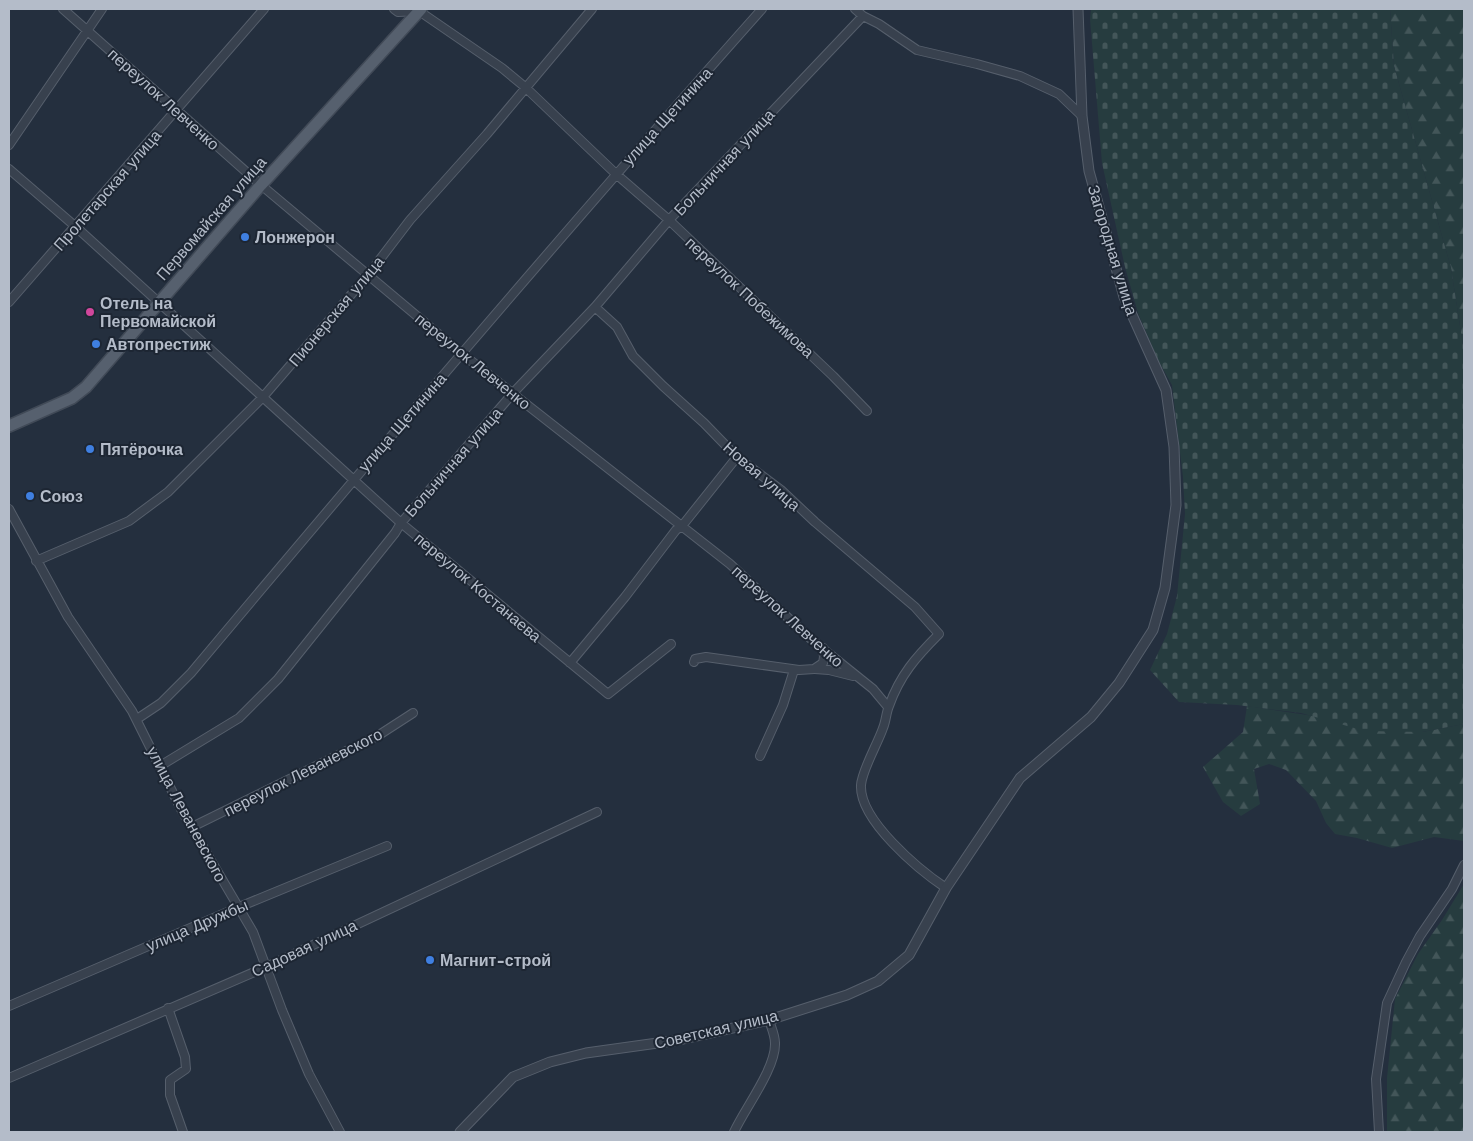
<svg xmlns="http://www.w3.org/2000/svg" width="1473" height="1141" font-family="'Work Sans',sans-serif">
<defs>
<pattern id="forest-firs" width="22" height="20" patternUnits="userSpaceOnUse" patternTransform="scale(1.25)"><rect width="22" height="20" fill="#263c3f"/><path d="M5 1l3.5 6h-7zM16 11l3.5 6h-7z" fill="#435659"/></pattern>
<pattern id="cemetery-stones" width="16" height="16" patternUnits="userSpaceOnUse" patternTransform="scale(1.25)"><rect width="16" height="16" fill="#263c3f"/><path d="M2 7V4a2 2 0 0 1 4 0v3zM10 15v-3a2 2 0 0 1 4 0v3z" fill="#435659"/></pattern>
</defs>
<rect width="100%" height="100%" fill="#242f3e"/>
<path fill="url(#forest-firs)" d="M 1390,9 L 1464,9 L 1464,352 L 1451,268 L 1394,66 Z
M 1247,706 L 1422,732 L 1464,724 L 1464,841 L 1434,837 L 1392,848 L 1357,838 L 1335,834 L 1326,823 L 1316,801 L 1286,770 L 1269,764 L 1254,769 L 1260,804 L 1241,816 L 1223,802 L 1203,767 L 1243,732 Z
M 1464,884 L 1464,1132 L 1387,1132 L 1387,1078 L 1395,999 L 1418,954 L 1442,920 Z"/>
<path fill="url(#cemetery-stones)" d="M 1091,9 L 1390,9 L 1394,66 L 1451,268 L 1464,352 L 1464,724 L 1422,732 L 1365,731 L 1301,713 L 1237,705 L 1179,702 L 1150,670 L 1167,634 L 1177,596 L 1185,514 L 1183,477 L 1172,385 L 1158,360 L 1138,313 L 1125,267 L 1102,163 L 1090,19 Z"/>
<g fill="none" stroke-linecap="round" stroke-linejoin="round">
<g stroke="#565f6c" stroke-width="10">
<path id="minor" d="M 63,9 L 261,185 L 461,353 L 730,564 L 812,640 L 873,689 L 888,707
M 394,9 L 398,12 L 419,11 L 502,68 L 525,87 L 616,174 L 669,220 L 833,376 L 867,411
M 855,9 L 863,16 L 879,24 L 917,50 L 977,64 L 1020,76 L 1059,94 L 1082,116
M 9,145 L 102,9
M 9,169 L 76,227 L 401,523 L 608,694 L 671,644
M 9,302 L 264,9
M 595,307 L 617,327 L 633,356 L 663,386 L 704,423 L 737,457 L 781,490 L 815,522 L 915,607 L 939,634 C 916,657 900,675 889,706 C 886,713 886,721 883,728 C 878,743 862,770 861,785 C 859,820 919,870 946,888
M 9,509 L 68,617 L 132,711 L 182,811 L 253,932 L 282,1010 L 309,1074 L 340,1132
M 36,561 L 129,521 L 168,492 L 263,397 L 368,275 L 410,220 L 487,134 L 592,9
M 694,662 L 695,659 L 706,657 L 799,670 L 814,669 L 823,663 L 824,657 L 823,648
M 570,663 L 625,597 L 676,530 L 682,526 L 737,457
M 815,669 L 829,670 L 853,676
M 137,719 L 161,703 L 191,673 C 379,449 568,227 762,9
M 760,756 L 783,705 L 794,670
M 160,766 L 239,718 L 278,679 L 395,533 L 401,523 L 513,393 L 595,307 L 669,220 L 863,16
M 192,827 L 379,735 L 413,713
M 9,1006 L 239,907 L 387,846
M 168,1008 L 185,1057 L 186,1069 L 170,1080 L 170,1095 L 183,1132
M 9,1078 L 266,967 L 597,812
M 734,1132 C 745,1108 776,1068 775,1043 C 775,1035 771,1027 769,1020
M 1379,1132 L 1376,1079 L 1387,1003 L 1406,962 L 1420,936 L 1452,889 L 1464,865"/>
</g>
<g stroke="#565f6c" stroke-width="11">
<path id="tertiary" d="M 460,1132 L 513,1077 L 550,1062 L 586,1053 L 679,1040 L 769,1020 L 847,995 L 878,981 L 909,955 L 946,888 L 1020,778 L 1091,717 L 1119,683 L 1153,630 L 1165,588 L 1176,505 L 1174,447 L 1166,390 L 1124,297 L 1089,171 L 1082,116 L 1078,9"/>
</g>
<g stroke="#414a57" stroke-width="14">
<path id="primary" d="M 9,426 L 72,398 L 86,387 L 261,185 L 421,9"/>
</g>
<use href="#minor" stroke="#38414e" stroke-width="8"/>
<use href="#tertiary" stroke="#38414e" stroke-width="9"/>
<use href="#primary" stroke="#56606e" stroke-width="11"/>
</g>
<g fill="#3f7fe0" stroke="#1d2633" stroke-width="2">
<circle cx="245" cy="237" r="5"/>
<circle cx="96" cy="344" r="5"/>
<circle cx="90" cy="449" r="5"/>
<circle cx="30" cy="496" r="5"/>
<circle cx="430" cy="960" r="5"/>
</g>
<circle fill="#d1479c" stroke="#1d2633" stroke-width="2" cx="90" cy="312" r="5"/>
<g text-anchor="middle" stroke-width="4" stroke-linejoin="round" paint-order="stroke">
<g font-size="16" fill="#b4bcc9" stroke="#1d2633">
<text transform="translate(164 99) rotate(42)" y="6">переулок Левченко</text>
<text transform="translate(667 116) rotate(-48)" y="6">улица Щетинина</text>
<text transform="translate(724 162) rotate(-47)" y="6">Больничная улица</text>
<text transform="translate(107 190) rotate(-49)" y="6">Пролетарская улица</text>
<text transform="translate(211 218) rotate(-49)" y="6">Первомайская улица</text>
<text transform="translate(1113 250) rotate(73)" y="6">Загородная улица</text>
<text transform="translate(750 297) rotate(43)" y="6">переулок Побежимова</text>
<text transform="translate(336 311) rotate(-50)" y="6">Пионерская улица</text>
<text transform="translate(473 361) rotate(39)" y="6">переулок Левченко</text>
<text transform="translate(402 422) rotate(-49)" y="6">улица Щетинина</text>
<text transform="translate(453 462) rotate(-49)" y="6">Больничная улица</text>
<text transform="translate(762 476) rotate(41)" y="6">Новая улица</text>
<text transform="translate(478 587) rotate(40)" y="6">переулок Костанаева</text>
<text transform="translate(788 616) rotate(42)" y="6">переулок Левченко</text>
<text transform="translate(303 772) rotate(-27)" y="6">переулок Леваневского</text>
<text transform="translate(187 814) rotate(62)" y="6">улица Леваневского</text>
<text transform="translate(197 925) rotate(-23)" y="6">улица Дружбы</text>
<text transform="translate(304 948) rotate(-25)" y="6">Садовая улица</text>
<text transform="translate(716 1029) rotate(-13)" y="6">Советская улица</text>
</g>
<g font-size="16" font-weight="bold" fill="#b4bcc9" stroke="#1d2633" text-anchor="start">
<text x="255" y="243">Лонжерон</text>
<text x="100" y="309">Отель на<tspan x="100" dy="18">Первомайской</tspan></text>
<text x="106" y="350">Автопрестиж</text>
<text x="100" y="455">Пятёрочка</text>
<text x="40" y="502">Союз</text>
<text x="440" y="966">Магнит-строй</text>
</g>
</g>
<rect width="1473" height="1141" fill="none" stroke="#b4bcc9" stroke-width="20"/>
</svg>
